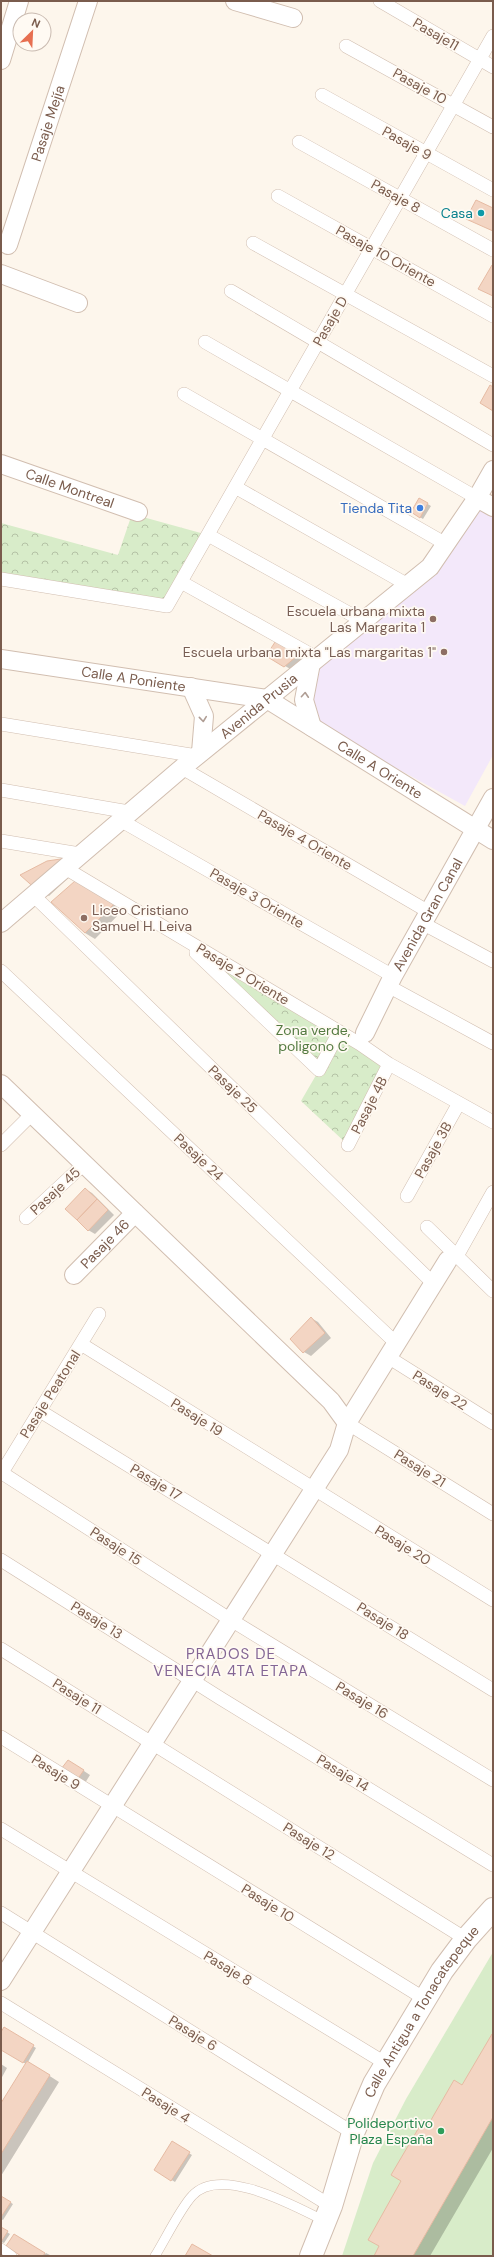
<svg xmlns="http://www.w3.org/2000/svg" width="494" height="2257" font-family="'DM Sans',sans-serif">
<defs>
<pattern id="park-crowns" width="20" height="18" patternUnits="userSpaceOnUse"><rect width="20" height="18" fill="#d8ecc9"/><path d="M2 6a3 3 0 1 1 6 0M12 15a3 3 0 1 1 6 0" fill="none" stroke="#b4c2a5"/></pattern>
</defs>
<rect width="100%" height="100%" fill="#fdf6ec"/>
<path fill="#f3e8fa" d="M 480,509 L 493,517 L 493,755 L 465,806 L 329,731 L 312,714 L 312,672 L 431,574 Z"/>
<path fill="url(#park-crowns)" d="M 132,514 L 208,535 L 167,606 L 1,579 L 1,523 L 118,555 Z
M 177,935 L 389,1064 L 348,1145 L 301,1101 L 319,1070 Z"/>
<path fill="#d8ecc9" d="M 493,1952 L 493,2256 L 342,2256 L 373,2163 L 406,2099 Z"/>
<path fill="#0003" d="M 419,499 L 431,506 L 423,519 L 412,512 Z
M 277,640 L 304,656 L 304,660 L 292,670 L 268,656 Z
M 83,864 L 49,896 L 39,890 Z
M 75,882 L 124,909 L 95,939 L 85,933 Z
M 85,1189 L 92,1193 L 114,1215 L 95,1234 L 88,1230 Z
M 311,1318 L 318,1322 L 331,1338 L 311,1356 L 304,1352 L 291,1339 Z
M 75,1765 L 90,1775 L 85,1783 L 78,1779 Z
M 4,2028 L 36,2048 L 28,2062 L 59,2082 L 1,2176 L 1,2105 L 26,2064 L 1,2049 L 1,2034 Z
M 492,2036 L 493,2148 L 430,2256 L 375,2256 L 380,2246 L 402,2181 L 428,2128 L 463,2086 Z
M 1,2064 L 7,2068 L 1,2079 Z
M 172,2143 L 192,2155 L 175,2182 L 155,2170 Z
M 1,2197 L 13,2204 L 3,2220 L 1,2219 Z
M 1,2228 L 10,2234 L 4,2243 L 1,2242 Z
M 15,2235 L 45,2254 L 46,2253 L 52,2256 L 23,2256 Z"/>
<path fill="#f3d5c3" stroke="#e6bba3" d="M 476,200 L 493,208 L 493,231 L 466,219 Z
M 492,265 L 493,266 L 493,296 L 478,289 Z
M 490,385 L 493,387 L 493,411 L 480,403 Z
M 419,498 L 428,503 L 420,518 L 411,512 Z
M 277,639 L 297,651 L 297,656 L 284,667 L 266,656 Z
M 74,857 L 38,891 L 20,875 L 47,861 Z
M 75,881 L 115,903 L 85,933 L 51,902 Z
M 85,1188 L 97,1199 L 77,1220 L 65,1209 Z
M 97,1199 L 108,1210 L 88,1231 L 77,1220 Z
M 311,1317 L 325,1333 L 303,1353 L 290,1339 Z
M 68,1760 L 84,1770 L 77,1780 L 61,1769 Z
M 4,2027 L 34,2045 L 23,2063 L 1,2050 L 1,2032 Z
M 492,2034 L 493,2117 L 413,2256 L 374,2256 L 379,2246 L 368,2240 L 401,2181 L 391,2175 L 421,2124 L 427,2127 L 454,2080 L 462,2085 Z
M 27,2061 L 50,2075 L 1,2154 L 1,2103 Z
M 172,2141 L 190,2152 L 171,2181 L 154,2170 Z
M 1,2196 L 11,2202 L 1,2217 Z
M 1,2227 L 8,2231 L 1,2242 Z
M 14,2234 L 45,2253 L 43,2256 L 21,2256 L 6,2246 Z
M 192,2244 L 213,2256 L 185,2256 Z"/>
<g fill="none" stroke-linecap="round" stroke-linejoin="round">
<g stroke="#d1beb0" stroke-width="10">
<path id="service" d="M 1,2248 L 12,2256
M 155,2256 C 165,2240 180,2209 192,2196 C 220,2164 296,2207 325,2221"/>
</g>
<g stroke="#d1beb0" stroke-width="14">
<path id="pedestrian" d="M 380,1 L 493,67
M 346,46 L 493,127
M 322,95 L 493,190
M 299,142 L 493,250
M 278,196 L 493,316
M 253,243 L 493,376
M 231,291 L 493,445
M 205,342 L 477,498
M 184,394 L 446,544
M 235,487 L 408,585
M 208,535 L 363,621
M 1,579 L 167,606 L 493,36
M 181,582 L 317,658
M 1,724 L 197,756
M 182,768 L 429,912
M 1,790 L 129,812
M 120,820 L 393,976
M 1,841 L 80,854
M 65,868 L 360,1044
M 33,895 L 433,1283
M 422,923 L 493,961
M 196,953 L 319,1070 L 339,1032
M 1,971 L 396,1343
M 388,986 L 493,1043
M 363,1037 L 360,1044 L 389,1064 L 493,1122
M 1,1145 L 32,1114
M 348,1145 L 389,1064
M 407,1196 L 459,1103
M 26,1218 L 84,1164
M 427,1227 L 493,1291
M 457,1256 L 493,1192
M 81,1344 L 493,1600
M 388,1357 L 493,1423
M 40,1411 L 493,1690
M 347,1423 L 493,1514
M 2,1473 L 231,1620 L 493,1780
M 1,1474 L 99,1314
M 1,1560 L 220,1698 L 493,1865
M 1,1649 L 466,1939
M 1,1737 L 425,1999
M 1,1829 L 385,2063
M 1,1913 L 353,2133
M 1,2003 L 331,2206"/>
</g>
<g stroke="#d1beb0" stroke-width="20">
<g id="minor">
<path d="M 235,1 L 293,18"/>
<path d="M 1,60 L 19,1"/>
<path id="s1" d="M 8,245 L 88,1"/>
<path d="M 1,274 L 78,303"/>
<path id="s2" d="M 1,464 L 138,512"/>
<path d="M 477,498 L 493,507"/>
<path id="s3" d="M 1,659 L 267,699 L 493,840"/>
<path d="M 311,663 L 304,700 L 312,727"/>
<path d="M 191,687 L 204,716 L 201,752"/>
<path id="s4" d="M 1,923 L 182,768 L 430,567 L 477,498 L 493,470"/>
<path id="s5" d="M 365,1033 L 393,976 L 493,798"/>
<path d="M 1,1084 L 331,1401 L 347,1423 L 339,1450 L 1,1981"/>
<path id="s6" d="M 74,1275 L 135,1213"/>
<path d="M 347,1423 L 448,1260"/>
</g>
</g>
<g stroke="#d1beb0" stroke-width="24">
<g id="tertiary">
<path id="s7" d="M 311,2256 L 331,2206 L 353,2133 L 374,2084 L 442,1971 L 466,1939 L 493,1909"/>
</g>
</g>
<use href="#service" stroke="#fff" stroke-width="9"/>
<use href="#pedestrian" stroke="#fff" stroke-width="13"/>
<use href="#minor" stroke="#fff" stroke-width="18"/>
<use href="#tertiary" stroke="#fff" stroke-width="22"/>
</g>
<defs><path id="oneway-chevron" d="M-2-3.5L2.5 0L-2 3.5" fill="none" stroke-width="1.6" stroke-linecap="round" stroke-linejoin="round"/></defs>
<g stroke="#af9d94">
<use href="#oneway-chevron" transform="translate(305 695) rotate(-86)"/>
<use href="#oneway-chevron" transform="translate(203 719) rotate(84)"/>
</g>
<circle fill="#0f9aa8" stroke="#fffaf3" stroke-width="1.5" cx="481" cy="213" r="4"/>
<circle fill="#3f7fe0" stroke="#fffaf3" stroke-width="1.5" cx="420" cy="508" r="4"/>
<g fill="#8d6e63" stroke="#fffaf3" stroke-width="1.5">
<circle cx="433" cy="619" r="4"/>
<circle cx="444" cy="652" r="4"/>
<circle cx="84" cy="918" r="4"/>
</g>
<circle fill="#2e9e5b" stroke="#fffaf3" stroke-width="1.5" cx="441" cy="2131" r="4"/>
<g text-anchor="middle" stroke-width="3.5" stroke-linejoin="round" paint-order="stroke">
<g font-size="14" fill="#7a5c4d" stroke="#fffaf3">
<text transform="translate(436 34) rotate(30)" y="5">Pasaje11</text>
<text transform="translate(420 86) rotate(29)" y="5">Pasaje 10</text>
<text dy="5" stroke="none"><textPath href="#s1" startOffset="128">Pasaje Mejía</textPath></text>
<text transform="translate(407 143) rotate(29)" y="5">Pasaje 9</text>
<text transform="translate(396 196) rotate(29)" y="5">Pasaje 8</text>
<text transform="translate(386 256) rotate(29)" y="5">Pasaje 10 Oriente</text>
<text transform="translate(330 321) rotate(-60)" y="5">Pasaje D</text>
<text dy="5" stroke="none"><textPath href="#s2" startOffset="73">Calle Montreal</textPath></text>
<text dy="5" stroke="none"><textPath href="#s3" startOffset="134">Calle A Poniente</textPath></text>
<text dy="5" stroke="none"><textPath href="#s4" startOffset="337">Avenida Prusia</textPath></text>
<text dy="5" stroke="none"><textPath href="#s3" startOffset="402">Calle A Oriente</textPath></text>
<text transform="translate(305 840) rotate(30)" y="5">Pasaje 4 Oriente</text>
<text transform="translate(257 898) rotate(30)" y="5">Pasaje 3 Oriente</text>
<text dy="5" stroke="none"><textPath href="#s5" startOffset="134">Avenida Gran Canal</textPath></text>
<text transform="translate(243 974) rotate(31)" y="5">Pasaje 2 Oriente</text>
<text transform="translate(233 1089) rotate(44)" y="5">Pasaje 25</text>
<text transform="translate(369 1105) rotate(-63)" y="5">Pasaje 4B</text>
<text transform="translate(433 1150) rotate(-61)" y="5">Pasaje 3B</text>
<text transform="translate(199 1157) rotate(43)" y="5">Pasaje 24</text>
<text transform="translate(55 1191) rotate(-43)" y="5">Pasaje 45</text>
<text dy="5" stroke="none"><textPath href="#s6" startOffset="44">Pasaje 46</textPath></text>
<text transform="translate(440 1390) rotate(32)" y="5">Pasaje 22</text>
<text transform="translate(50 1394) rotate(-58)" y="5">Pasaje Peatonal</text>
<text transform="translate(197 1417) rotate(32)" y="5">Pasaje 19</text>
<text transform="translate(420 1468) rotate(32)" y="5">Pasaje 21</text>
<text transform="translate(156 1482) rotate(31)" y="5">Pasaje 17</text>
<text transform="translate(403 1545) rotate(32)" y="5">Pasaje 20</text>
<text transform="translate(116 1546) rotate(33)" y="5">Pasaje 15</text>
<text transform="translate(97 1620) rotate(32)" y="5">Pasaje 13</text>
<text transform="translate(383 1621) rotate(32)" y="5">Pasaje 18</text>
<text transform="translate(77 1696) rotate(32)" y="5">Pasaje 11</text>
<text transform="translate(362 1700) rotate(31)" y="5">Pasaje 16</text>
<text transform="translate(56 1772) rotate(32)" y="5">Pasaje 9</text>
<text transform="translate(343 1773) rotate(31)" y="5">Pasaje 14</text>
<text transform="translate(309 1841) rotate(32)" y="5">Pasaje 12</text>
<text transform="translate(268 1903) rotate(32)" y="5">Pasaje 10</text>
<text transform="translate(228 1968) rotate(31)" y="5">Pasaje 8</text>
<text dy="5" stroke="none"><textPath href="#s7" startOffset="270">Calle Antigua a Tonacatepeque</textPath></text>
<text transform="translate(193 2033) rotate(32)" y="5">Pasaje 6</text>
<text transform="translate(166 2105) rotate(32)" y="5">Pasaje 4</text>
</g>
<g font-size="14" fill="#0d838f" stroke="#fffaf3" text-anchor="end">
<text x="473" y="218">Casa</text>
</g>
<g font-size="14" fill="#366cbe" stroke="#fffaf3" text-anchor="end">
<text x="412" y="513">Tienda Tita</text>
</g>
<g font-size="14" fill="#785e54" stroke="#fffaf3" text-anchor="end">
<text x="425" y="616">Escuela urbana mixta<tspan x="425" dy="16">Las Margarita 1</tspan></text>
<text x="436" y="657">Escuela urbana mixta "Las margaritas 1"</text>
<text x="92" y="915" text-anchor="start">Liceo Cristiano<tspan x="92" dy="16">Samuel H. Leiva</tspan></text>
</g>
<g font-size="14" fill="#537a41" stroke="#fffaf3">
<text x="313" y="1035">Zona verde,<tspan x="313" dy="16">poligono C</tspan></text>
</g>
<g font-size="14" fill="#27864d" stroke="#fffaf3" text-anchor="end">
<text x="433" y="2128">Polideportivo<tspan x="433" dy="16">Plaza España</tspan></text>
</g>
<g font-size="15" letter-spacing="1" fill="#846695" stroke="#fffaf3">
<text x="231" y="1659">PRADOS DE<tspan x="231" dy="17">VENECIA 4TA ETAPA</tspan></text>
</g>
</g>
<rect width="494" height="2257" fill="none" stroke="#7a5c4d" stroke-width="4"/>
<g transform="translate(32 32) rotate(24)"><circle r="19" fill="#fffaf3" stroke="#cabbb1"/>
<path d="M0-3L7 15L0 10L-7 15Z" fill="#e76f51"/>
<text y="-6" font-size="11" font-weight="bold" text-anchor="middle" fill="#7a5c4d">N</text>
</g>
</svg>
